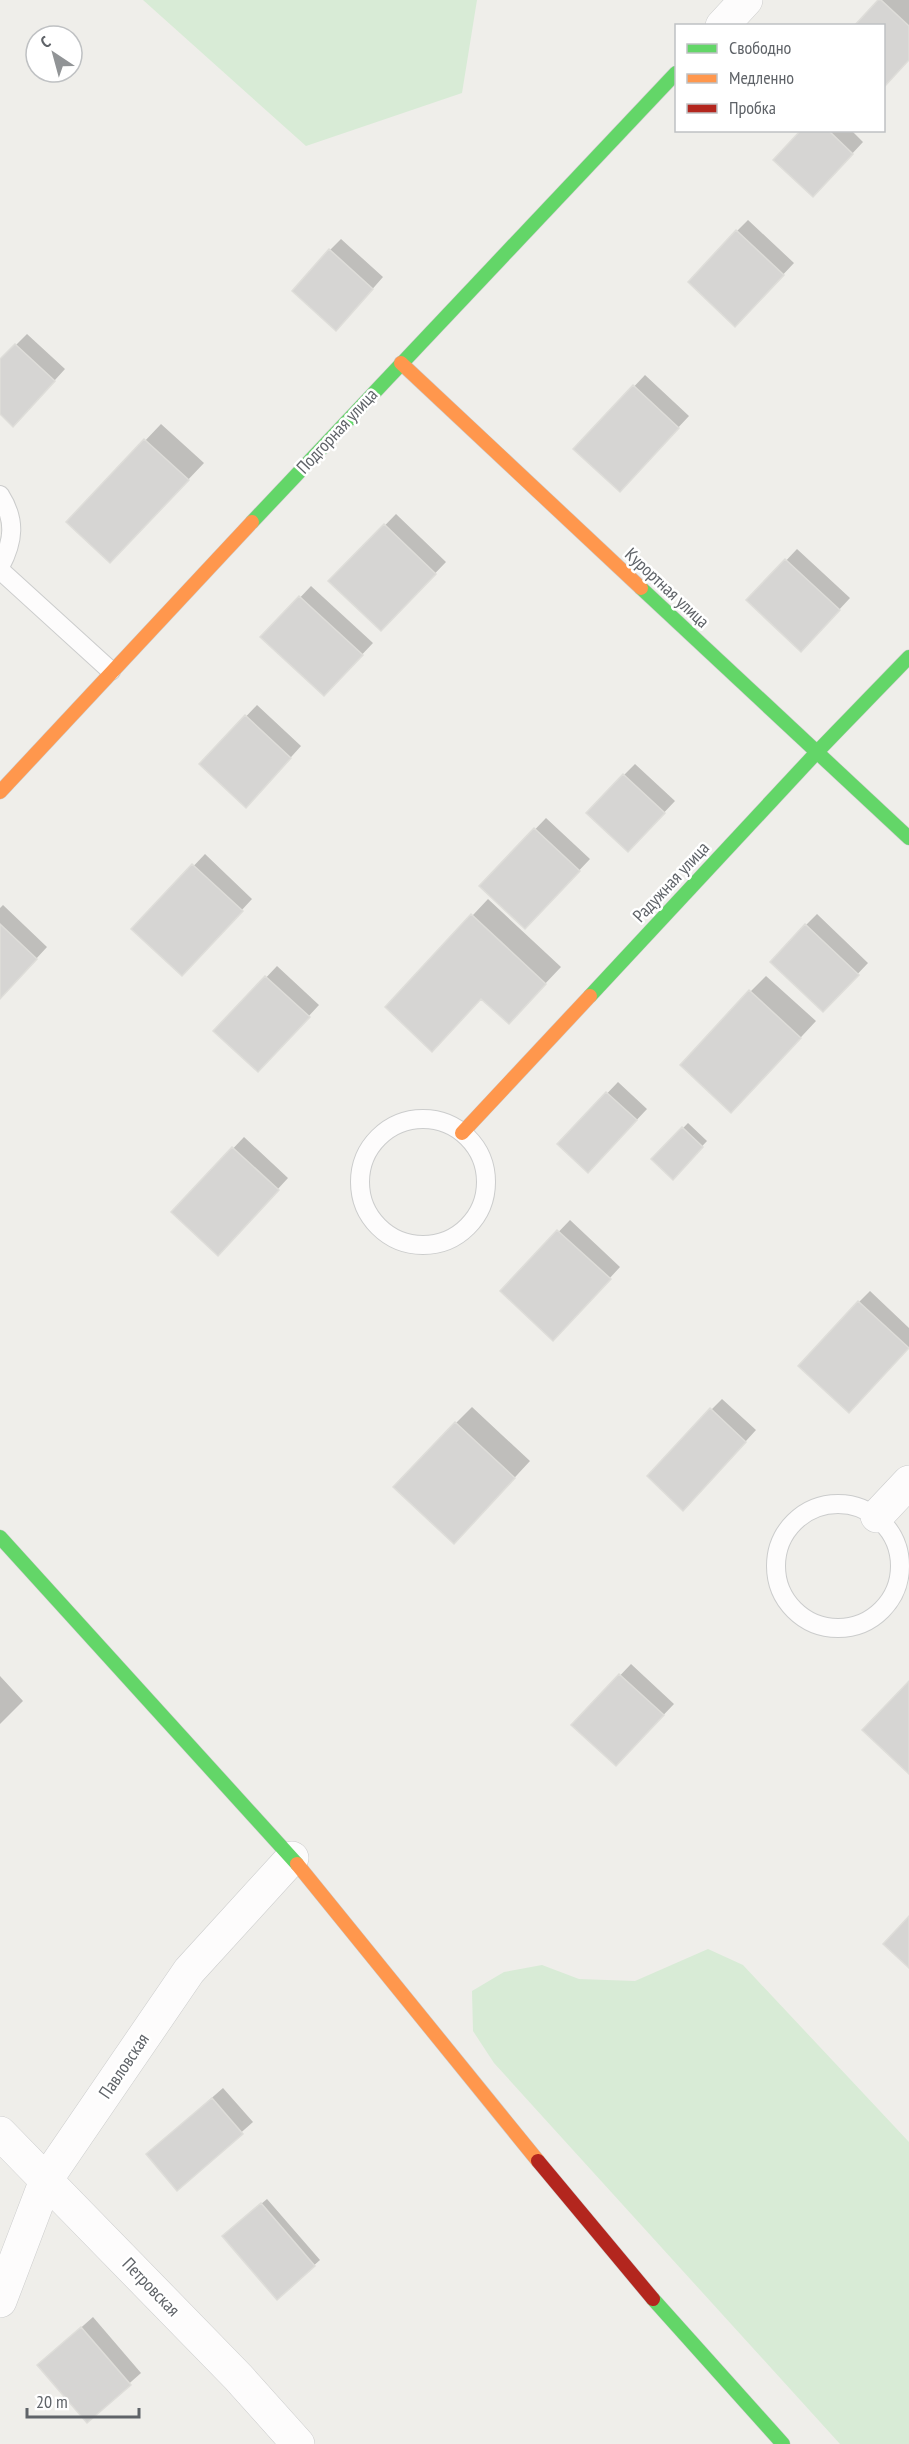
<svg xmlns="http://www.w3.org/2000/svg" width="909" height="2444" font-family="'PT Sans Narrow',sans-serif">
<rect width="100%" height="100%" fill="#efeeea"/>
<path fill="#d8ebd6" d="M 143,0 L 477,0 L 462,93 L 306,146 Z
M 708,1949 L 743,1965 L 909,2142 L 909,2444 L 840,2444 L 494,2063 L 473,2031 L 472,1991 L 504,1972 L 542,1965 L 579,1979 L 635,1981 Z"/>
<path fill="#0003" d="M 880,0 L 909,0 L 909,59 L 884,86 L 884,26 Z
M 803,130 L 851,130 L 863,142 L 824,184 Z
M 748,220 L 794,263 L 746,314 L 737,231 Z
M 341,239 L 383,277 L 347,318 L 330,250 Z
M 27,334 L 65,369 L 24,414 L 0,412 L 0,361 Z
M 645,375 L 689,416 L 630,479 L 575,449 Z
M 161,424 L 204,463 L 126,545 L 68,522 Z
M 396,514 L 446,562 L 392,618 L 331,581 Z
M 797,549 L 850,598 L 812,639 L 749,600 Z
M 311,586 L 373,643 L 335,683 L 263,637 Z
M 257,705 L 301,746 L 257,795 L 201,764 Z
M 635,764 L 675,801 L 639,839 L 624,775 Z
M 546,818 L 590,859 L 536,916 L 481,886 Z
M 205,854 L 252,899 L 193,963 L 134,929 Z
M 488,899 L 561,967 L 524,1006 L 482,998 L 387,1007 Z
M 3,905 L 47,947 L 0,998 L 0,908 Z
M 817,914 L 868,963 L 834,999 L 806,925 Z
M 277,966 L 319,1005 L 269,1059 L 216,1031 Z
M 766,976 L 816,1021 L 747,1095 L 751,991 Z
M 618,1082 L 647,1109 L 599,1160 L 559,1144 Z
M 688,1123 L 707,1141 L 673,1177 L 653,1159 Z
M 244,1137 L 288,1178 L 229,1242 L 173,1212 Z
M 570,1220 L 620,1267 L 564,1328 L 502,1291 Z
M 870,1291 L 909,1328 L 909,1347 L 860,1400 L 859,1302 Z
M 722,1399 L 756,1430 L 694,1498 L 711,1410 Z
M 472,1407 L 530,1461 L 470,1526 L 456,1423 Z
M 631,1664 L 674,1704 L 627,1753 L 573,1725 Z
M 0,1676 L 23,1701 L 0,1724 Z
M 223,2088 L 253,2122 L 178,2188 L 159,2144 Z
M 267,2199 L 320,2260 L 277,2298 L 229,2231 Z
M 93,2317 L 141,2373 L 87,2421 L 39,2365 Z"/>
<path fill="#d6d5d3" stroke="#deddd9" stroke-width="1.5" d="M 878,0 L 881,0 L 909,26 L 909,60 L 884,87 L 884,26 L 854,26 Z
M 801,130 L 828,130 L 853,154 L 813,197 L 773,160 Z
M 736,230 L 784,275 L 735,327 L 688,282 Z
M 329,249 L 373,289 L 336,331 L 292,291 Z
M 15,344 L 55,381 L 13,427 L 0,414 L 0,359 Z
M 633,385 L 679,428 L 620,492 L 573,449 Z
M 144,439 L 189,480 L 110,563 L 66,522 Z
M 384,524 L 436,574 L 381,631 L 328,581 Z
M 785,559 L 840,610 L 801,652 L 746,600 Z
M 299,596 L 363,655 L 324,696 L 260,637 Z
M 245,715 L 291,758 L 246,808 L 199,764 Z
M 623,774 L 665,813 L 628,852 L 586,813 Z
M 534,828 L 580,871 L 525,929 L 479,886 Z
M 192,864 L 243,911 L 182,976 L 131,929 Z
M 471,914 L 546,984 L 509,1024 L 481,999 L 432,1052 L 385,1007 Z
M 0,924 L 37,959 L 0,999 Z
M 805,924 L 859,975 L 823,1012 L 770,962 Z
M 265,976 L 310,1017 L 258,1072 L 213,1031 Z
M 749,990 L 801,1038 L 731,1113 L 680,1065 Z
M 606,1092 L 637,1120 L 588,1173 L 557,1144 Z
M 682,1127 L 703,1147 L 673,1180 L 651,1159 Z
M 232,1147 L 279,1190 L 218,1256 L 171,1212 Z
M 557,1230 L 611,1279 L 553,1341 L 500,1291 Z
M 858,1301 L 909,1348 L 849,1413 L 798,1366 Z
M 710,1408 L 746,1442 L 683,1511 L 647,1476 Z
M 455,1422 L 515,1478 L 454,1544 L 393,1487 Z
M 619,1674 L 664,1715 L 616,1766 L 571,1725 Z
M 909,1681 L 909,1774 L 862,1730 Z
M 909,1916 L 909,1968 L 883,1944 Z
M 212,2098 L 243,2134 L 177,2191 L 146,2154 Z
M 261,2203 L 315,2266 L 277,2300 L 222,2236 Z
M 81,2327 L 131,2385 L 87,2423 L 37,2365 Z"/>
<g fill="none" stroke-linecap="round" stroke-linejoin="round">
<g stroke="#cbcccc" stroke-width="20">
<path id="lane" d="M 0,495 C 16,520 14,541 0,567
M 0,570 L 111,671
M360 1182a63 63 0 1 1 126 0a63 63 0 1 1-126 0Z
M776 1566a62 62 0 1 1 124 0a62 62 0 1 1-124 0Z"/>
</g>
<g stroke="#cbcccc" stroke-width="34">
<path id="street" d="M 722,26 L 746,0
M 877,1516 L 909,1482
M 0,2133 L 238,2377 L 298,2444
M 0,2301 L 46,2180 L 189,1971 L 292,1858"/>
</g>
<g stroke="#cacacb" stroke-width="15">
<path id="fast" d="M 252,522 L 676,73
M 641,588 L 909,838
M 590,996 L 817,752 L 909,657
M 0,1537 L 297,1864
M 653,2299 L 783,2444"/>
</g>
<g stroke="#cacacb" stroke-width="15">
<path id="slow" d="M 401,363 L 641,588
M 0,792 L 252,522
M 462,1133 L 590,996
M 297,1864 L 538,2161"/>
</g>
<g stroke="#cacacb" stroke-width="15">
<path id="jam" d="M 538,2161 L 653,2299"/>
</g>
<use href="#lane" stroke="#fdfcfc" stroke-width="18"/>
<use href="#street" stroke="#fdfcfc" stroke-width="33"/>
<use href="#fast" stroke="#63d668" stroke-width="14"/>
<use href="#slow" stroke="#ff974d" stroke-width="14"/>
<use href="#jam" stroke="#b3261e" stroke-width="14"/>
</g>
<g text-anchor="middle" stroke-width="5" stroke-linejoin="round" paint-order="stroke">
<g font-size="18" fill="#5f6368" stroke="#fff">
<text transform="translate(337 431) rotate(-47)" y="6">Подгорная улица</text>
<text transform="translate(667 588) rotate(43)" y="6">Курортная улица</text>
<text transform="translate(671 882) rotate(-47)" y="6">Радужная улица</text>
<text transform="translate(124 2066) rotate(-56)" y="6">Павловская</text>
<text transform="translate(151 2287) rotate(46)" y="6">Петровская</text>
</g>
</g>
<rect x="675" y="24" width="210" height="108" fill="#ffffff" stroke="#bfc1c3" stroke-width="1.5"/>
<rect x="687" y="44" width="30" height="9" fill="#63d668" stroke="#bfc1c3" stroke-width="1.5"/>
<text x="729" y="54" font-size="18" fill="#5f6368">Свободно</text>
<rect x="687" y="74" width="30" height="9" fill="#ff974d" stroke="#bfc1c3" stroke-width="1.5"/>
<text x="729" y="84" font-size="18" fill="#5f6368">Медленно</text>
<rect x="687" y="104" width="30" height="9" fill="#b3261e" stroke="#bfc1c3" stroke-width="1.5"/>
<text x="729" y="114" font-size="18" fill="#5f6368">Пробка</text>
<g transform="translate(54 54) rotate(324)"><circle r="28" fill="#ffffff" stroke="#bfc1c3" stroke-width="1.5"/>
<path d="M0-4.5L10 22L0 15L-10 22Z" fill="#919496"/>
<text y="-9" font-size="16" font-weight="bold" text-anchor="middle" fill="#5f6368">С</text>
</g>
<path d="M27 2408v9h112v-9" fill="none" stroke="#5f6368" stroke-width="3"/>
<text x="36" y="2408" font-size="18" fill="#5f6368" stroke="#ffffff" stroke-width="4.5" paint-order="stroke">20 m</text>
</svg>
